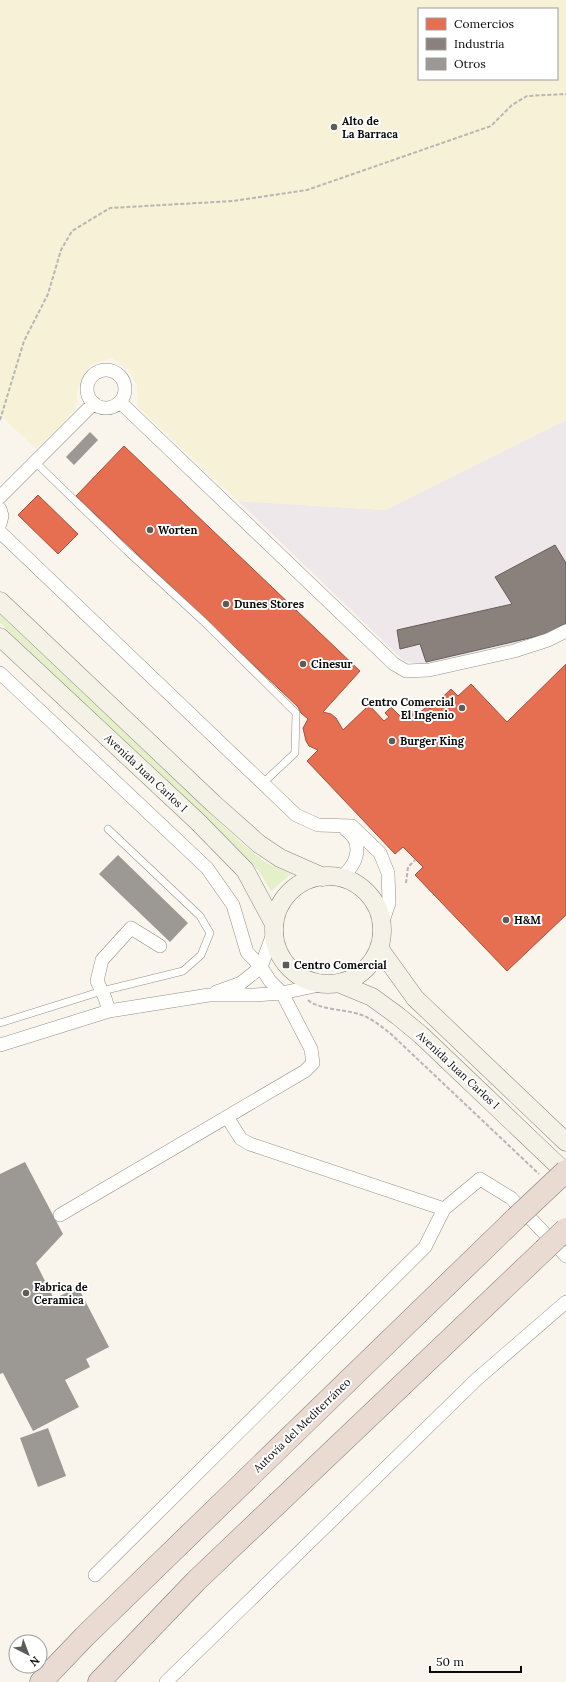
<svg xmlns="http://www.w3.org/2000/svg" width="566" height="1682" font-family="Lora,serif">
<rect width="100%" height="100%" fill="#f9f5ec"/>
<path fill="#efe8eb" d="M 566,420 L 566,626 L 548,636 L 421,665 L 403,660 L 238,501 L 385,510 Z"/>
<path fill="#f7f1d7" fill-rule="evenodd" d="M 0,0 L 566,0 L 566,420 L 385,510 L 238,501 L 138,407 L 137,386 L 129,371 L 112,358 L 91,365 L 84,374 L 77,391 L 77,404 L 65,421 L 36,449 L 0,415 ZM 419,9 L 557,9 L 557,79 L 419,79 Z"/>
<path fill="#e5efca" d="M 0,612 L 238,840 L 263,861 L 291,874 L 271,891 L 259,871 L 0,623 Z"/>
<path fill="#e76f51" stroke="#a5513c" d="M 124,446 L 360,671 L 323,712 L 331,714 L 336,718 L 343,730 L 369,705 L 384,721 L 389,717 L 385,713 L 391,707 L 401,717 L 403,711 L 410,709 L 415,714 L 415,717 L 427,706 L 430,709 L 451,689 L 458,696 L 471,684 L 507,722 L 566,664 L 566,915 L 507,971 L 415,875 L 423,867 L 403,847 L 395,854 L 307,761 L 318,750 L 309,746 L 306,741 L 303,728 L 308,719 L 301,713 L 298,707 L 76,496 Z
M 38,495 L 78,534 L 58,554 L 18,515 Z"/>
<path fill="#8a817c" stroke="#645d5a" d="M 555,545 L 566,563 L 566,623 L 547,634 L 426,662 L 420,644 L 400,649 L 397,630 L 512,604 L 495,577 Z"/>
<path fill="#9c9893" d="M 90,432 L 98,440 L 74,465 L 66,457 Z
M 118,855 L 188,923 L 170,942 L 99,874 Z
M 25,1162 L 63,1234 L 36,1263 L 54,1299 L 78,1287 L 109,1347 L 86,1359 L 90,1367 L 65,1380 L 79,1407 L 33,1431 L 3,1373 L 0,1374 L 0,1174 Z
M 48,1428 L 66,1476 L 38,1487 L 20,1438 Z"/>
<g fill="none" stroke-linecap="round" stroke-linejoin="round">
<g stroke="#92908c" stroke-width="8">
<path id="lane" d="M 35,462 L 127,551 L 203,621 L 296,713 L 295,753 L 263,783
M 0,1023 L 102,991 L 183,971 L 201,955 L 210,933 L 200,916 L 108,829"/>
</g>
<g stroke="#92908c" stroke-width="14">
<path id="street" d="M87 389a19 19 0 1 1 38 0a19 19 0 1 1-38 0Z
M 120,402 L 394,664 L 406,671 L 429,670 L 514,651 L 548,640 L 566,631
M 0,497 L 94,403
M 0,509 L 2,516 L 0,524
M 0,532 L 296,815 L 318,825 L 352,826 L 380,853 L 388,873 L 389,903 L 382,924
M 0,673 L 207,868 L 233,905 L 247,952 L 261,967 L 270,981 L 282,993 L 324,984
M 346,830 C 362,841 359,859 347,872
M 216,992 L 241,983 L 261,967 L 274,931
M 109,1011 L 105,998 L 97,981 L 102,960 L 131,928 L 160,946
M 0,1045 L 109,1011 L 209,995 L 255,995 L 282,993 L 311,1049 L 313,1063 L 305,1071 L 60,1215
M 227,1117 L 241,1139 L 250,1144 L 444,1209 L 480,1179 L 511,1198 L 566,1256
M 95,1575 L 425,1247 L 444,1209
M 166,1682 L 477,1379 L 566,1302"/>
</g>
<g stroke="#888682" stroke-width="19">
<path id="secondary" d="M 0,601 L 214,804 L 259,844 L 280,858 L 323,877
M 0,637 L 197,821 L 245,870 L 274,924
M274 930a54 54 0 1 1 108 0a54 54 0 1 1-108 0Z
M 379,948 L 415,998 L 566,1142
M 338,983 L 372,997 L 398,1016 L 421,1035 L 566,1173"/>
</g>
<g stroke="#7f7d79" stroke-width="23">
<path id="highway" d="M 41,1682 L 85,1636 L 516,1218
M 99,1682 L 196,1581 L 544,1250"/>
</g>
<path stroke="#b7b6b5" stroke-width="2" stroke-dasharray="4 2" stroke-linecap="butt" d="M 0,420 L 24,341 L 48,294 L 61,250 L 72,231 L 110,208 L 233,201 L 307,190 L 491,126 L 512,105 L 527,96 L 566,94
M 406,883 L 408,867 L 415,860
M 308,1000 C 317,1009 346,1010 359,1014 C 371,1018 381,1026 391,1034 L 539,1174"/>
<use href="#lane" stroke="#fefefc" stroke-width="7"/>
<use href="#street" stroke="#fefefc" stroke-width="13"/>
<use href="#secondary" stroke="#f4f1e6" stroke-width="18"/>
<use href="#highway" stroke="#eadbd2" stroke-width="22"/>
<g stroke="#7f7d79" stroke-width="23" stroke-linecap="butt">
<path id="highway-bridge" d="M 516,1218 L 566,1171
M 544,1250 L 566,1229"/>
</g>
<use href="#highway-bridge" stroke="#eadbd2" stroke-width="22"/>
</g>
<g fill="#5e5c59" stroke="#fff" stroke-width="1.5">
<circle cx="334" cy="127" r="4"/>
<circle cx="150" cy="530" r="4"/>
<circle cx="226" cy="604" r="4"/>
<circle cx="303" cy="664" r="4"/>
<circle cx="462" cy="708" r="4"/>
<circle cx="392" cy="741" r="4"/>
<circle cx="506" cy="920" r="4"/>
<rect x="282" y="961" width="8" height="8" rx="2"/>
<circle cx="26" cy="1293" r="4"/>
</g>
<g text-anchor="middle" stroke-width="4" stroke-linejoin="round" paint-order="stroke">
<g font-size="11" font-weight="bold" fill="#0a0a0a" stroke="#fff" text-anchor="start">
<text x="342" y="125">Alto de<tspan x="342" dy="13">La Barraca</tspan></text>
<text x="158" y="534">Worten</text>
<text x="234" y="608">Dunes Stores</text>
<text x="311" y="668">Cinesur</text>
<text x="454" y="706" text-anchor="end">Centro Comercial<tspan x="454" dy="13">El Ingenio</tspan></text>
<text x="400" y="745">Burger King</text>
<text x="514" y="924">H&amp;M</text>
<text x="294" y="969">Centro Comercial</text>
<text x="34" y="1291">Fabrica de<tspan x="34" dy="13">Ceramica</tspan></text>
</g>
<g font-size="11" fill="#0a0a0a" stroke="#fff">
<text transform="translate(146 773) rotate(43)" y="4">Avenida Juan Carlos I</text>
<text transform="translate(458 1070) rotate(43)" y="4">Avenida Juan Carlos I</text>
<text transform="translate(302 1425) rotate(-44)" y="4">Autovía del Mediterráneo</text>
</g>
</g>
<rect x="418" y="8" width="140" height="72" fill="#ffffff" stroke="#9d9d9d"/>
<rect x="426" y="18" width="20" height="12" fill="#e76f51" stroke="#9d9d9d"/>
<text x="454" y="28" font-size="12" fill="#0a0a0a">Comercios</text>
<rect x="426" y="38" width="20" height="12" fill="#8a817c" stroke="#9d9d9d"/>
<text x="454" y="48" font-size="12" fill="#0a0a0a">Industria</text>
<rect x="426" y="58" width="20" height="12" fill="#9c9893" stroke="#9d9d9d"/>
<text x="454" y="68" font-size="12" fill="#0a0a0a">Otros</text>
<g transform="translate(28 1654) rotate(138)"><circle r="19" fill="#ffffff" stroke="#9d9d9d"/>
<path d="M0-3L7 15L0 10L-7 15Z" fill="#5e5c59"/>
<text y="-6" font-size="11" font-weight="bold" text-anchor="middle" fill="#0a0a0a">N</text>
</g>
<path d="M430 1666v6h91v-6" fill="none" stroke="#0a0a0a" stroke-width="2"/>
<text x="436" y="1666" font-size="12" fill="#0a0a0a" stroke="#ffffff" stroke-width="3" paint-order="stroke">50 m</text>
</svg>
